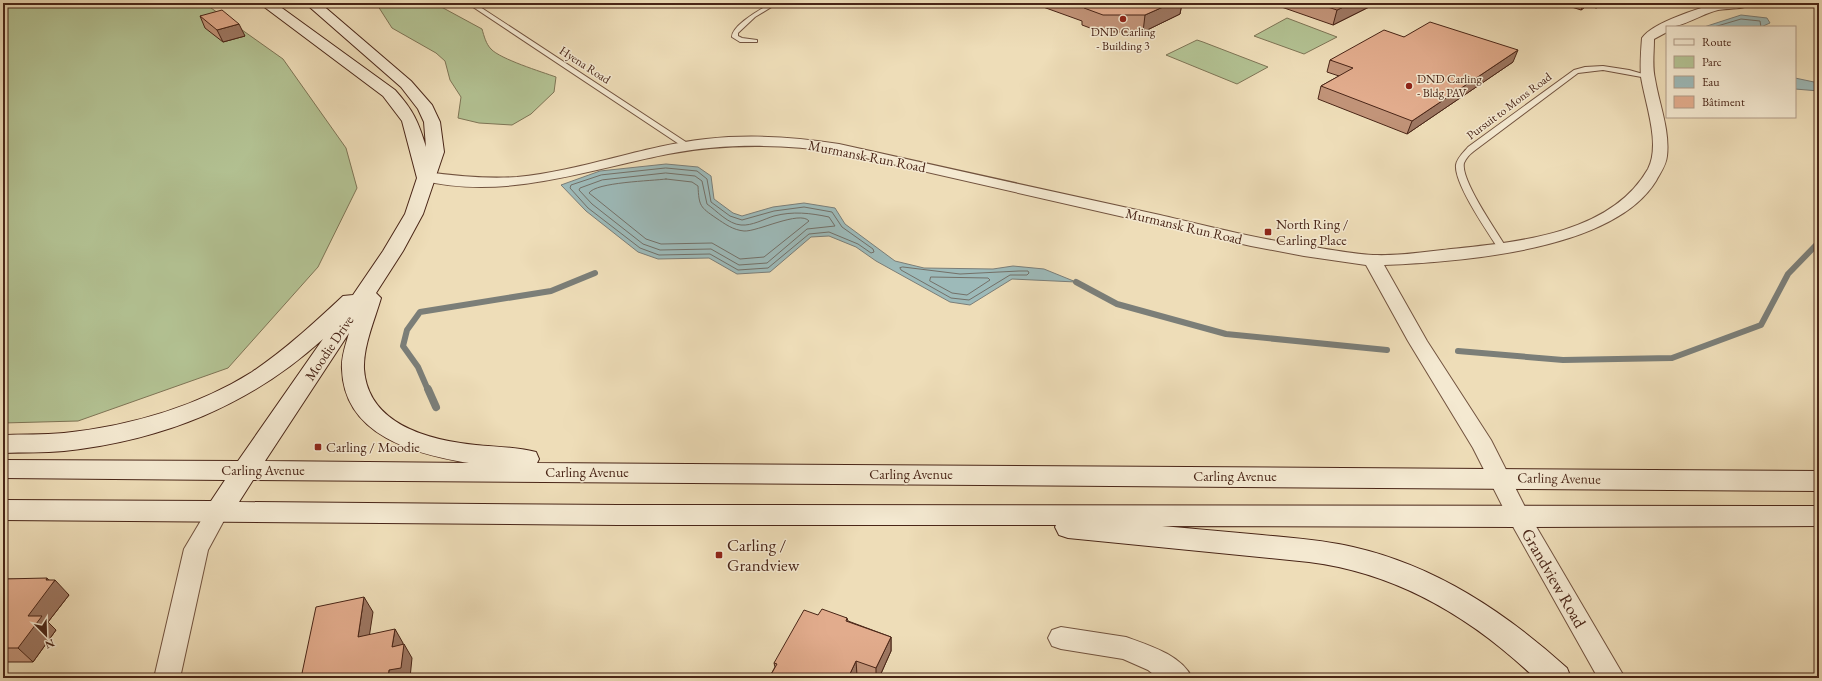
<svg xmlns="http://www.w3.org/2000/svg" width="1822" height="681" font-family="'EB Garamond',serif">
<rect width="100%" height="100%" fill="#eeddb8"/>
<filter id="stains"><feTurbulence type="fractalNoise" baseFrequency=".005" numOctaves="4"/><feColorMatrix values="0 0 0 0 .2 0 0 0 0 .09 0 0 0 0 .02 0 0 0 .5 -.17"/></filter>
<radialGradient id="worn" r=".72"><stop offset=".6" stop-color="#630" stop-opacity="0"/><stop offset="1" stop-color="#630" stop-opacity=".3"/></radialGradient>
<path fill="#b3c293" stroke="#7e7455" d="M 3,3 L 204,3 L 283,59 L 346,148 L 357,188 L 318,267 L 228,368 L 78,421 L 3,423 Z
M 376,3 L 434,3 L 482,29 C 484,36 486,44 491,49 C 500,59 542,72 556,77 L 554,92 L 531,114 L 512,125 L 479,123 L 458,118 L 461,97 L 450,80 L 445,61 L 436,53 L 392,28 Z
M 1287,18 L 1337,37 L 1304,54 L 1254,36 Z
M 1197,40 L 1203,42 L 1268,67 L 1237,84 L 1166,55 Z"/>
<path fill="#9dbab9" stroke="#7b7e78" d="M 1741,15 L 1767,18 L 1770,23 L 1761,27 L 1704,27 Z
M 1795,78 L 1814,82 L 1819,81 L 1819,91 L 1795,89 Z
M 666,164 L 698,167 L 711,176 L 714,199 L 733,213 L 742,216 L 773,207 L 804,203 L 835,208 L 845,224 L 895,261 L 924,268 L 993,269 L 1013,266 L 1044,269 L 1076,282 L 1012,279 L 970,305 L 950,302 L 876,261 L 856,247 L 829,236 L 811,237 L 770,272 L 737,274 L 709,258 L 658,259 L 638,252 L 586,211 L 561,185 L 600,171 Z"/>
<g fill="none" stroke-linecap="round" stroke-linejoin="round">
<path stroke="#737068" stroke-width="1" d="M 1714,27 L 1741,19 L 1760,21 L 1761,27
M 666,168 L 697,171 L 707,179 L 711,202 L 730,216 L 742,220 L 774,211 L 804,207 L 832,212 L 842,227 L 873,249 L 874,252 L 871,253 L 858,244 L 829,232 L 809,234 L 768,268 L 738,270 L 710,254 L 659,255 L 640,248 L 588,208 L 570,188 L 571,185 L 601,175 Z
M 666,173 L 695,176 L 702,181 L 707,204 C 717,211 728,224 741,225 C 752,226 764,219 774,216 C 793,211 810,213 829,217 L 835,226 L 807,229 L 767,263 L 739,265 L 711,249 L 660,250 L 643,244 L 592,204 L 579,190 L 580,188 L 602,180 Z
M 666,179 L 692,182 L 698,186 C 699,206 700,207 716,218 C 725,224 733,230 744,231 C 757,232 800,210 809,221 L 764,257 L 740,259 L 712,243 L 661,244 L 646,239 L 589,193 C 596,182 652,181 666,179 Z
M 903,267 L 960,274 L 1019,271 L 1028,271 L 1029,273 L 1027,275 L 1010,275 L 969,300 L 951,298 L 901,270 L 900,268 Z
M 931,277 L 988,278 L 990,280 L 967,295 L 952,293 L 930,281 Z"/>
<path stroke="#7b7e78" stroke-width="6" d="M 1076,282 L 1117,304 L 1226,334 L 1387,350
M 1458,351 L 1563,360 L 1672,358 L 1761,325 L 1788,274 L 1819,242
M 428,390 L 418,367 L 403,346 L 407,330 L 420,312 L 551,291 L 595,273"/>
<path stroke="#7b7e78" stroke-width="8" d="M 428,389 L 436,407"/>
<g stroke="#72533f" stroke-width="2">
<path id="lane" d="M 467,3 L 474,3 L 692,146 L 688,148 L 685,148 Z
M 750,3 L 767,5 L 771,3 L 778,3 L 755,17 L 738,33 L 738,36 L 742,38 L 757,40 L 757,42 L 740,42 L 732,37 C 732,27 754,13 763,8 Z
M 1603,66 L 1629,70 L 1650,76 L 1647,78 L 1603,70 L 1578,73 L 1474,151 C 1470,154 1466,158 1464,163 C 1460,180 1498,233 1507,249 L 1503,252 L 1500,251 C 1489,234 1454,184 1456,165 C 1457,158 1464,152 1468,147 L 1574,70 L 1585,67 Z"/>
</g>
<g stroke="#72533f" stroke-width="2">
<path id="street" d="M 1719,3 L 1752,3 C 1747,10 1727,8 1718,10 C 1701,14 1684,27 1667,27 L 1667,32 L 1654,39 C 1654,53 1652,66 1655,79 C 1659,104 1670,130 1667,156 C 1666,166 1660,173 1656,181 C 1613,251 1459,262 1384,265 L 1427,341 L 1491,440 L 1527,511 L 1625,678 L 1598,678 L 1511,523 L 1473,448 L 1408,341 L 1366,265 L 1304,256 L 1251,246 L 839,152 C 781,144 725,143 668,154 C 586,170 505,201 421,180 L 418,177 L 421,174 L 426,172 C 456,176 486,179 517,177 C 581,171 642,146 706,139 C 751,134 795,137 839,144 C 946,168 1053,192 1160,215 C 1211,227 1262,240 1314,247 C 1333,250 1353,254 1373,255 C 1399,256 1425,252 1451,249 C 1518,242 1611,234 1648,169 C 1661,144 1645,103 1641,77 C 1640,64 1641,51 1642,38 C 1653,22 1700,8 1719,3 Z
M 217,504 L 225,507 L 228,513 L 208,550 L 180,678 L 154,678 L 184,549 L 209,507 Z
M 1061,627 L 1126,637 C 1148,645 1182,655 1192,678 L 1158,678 L 1148,670 L 1123,659 L 1061,649 L 1052,646 L 1048,638 L 1052,630 Z"/>
</g>
<g stroke="#492517" stroke-width="2">
<path id="secondary" d="M 259,3 L 275,3 L 395,90 C 413,110 418,121 426,147 L 424,122 L 418,109 L 401,87 L 305,3 L 320,3 L 411,81 L 432,105 L 440,122 L 444,152 L 423,214 L 403,251 L 376,293 L 381,298 C 375,319 363,346 364,369 C 368,425 429,440 476,445 C 496,447 517,447 536,452 L 539,459 L 537,463 L 1819,471 L 1819,491 L 253,480 L 239,502 L 618,505 L 1819,506 L 1819,526 L 1519,527 L 1162,526 C 1196,529 1229,532 1262,535 C 1293,538 1323,540 1353,547 C 1436,566 1505,612 1567,668 L 1571,678 L 1535,678 C 1471,617 1397,573 1309,562 L 1068,538 L 1059,535 L 1055,527 L 1056,525 L 618,525 L 3,520 L 3,500 L 211,501 L 225,480 L 3,478 L 3,460 L 238,461 L 323,339 C 249,406 163,440 64,451 C 44,453 23,452 3,453 L 3,435 C 23,434 43,435 64,433 C 129,426 196,407 252,372 C 285,350 314,323 343,296 L 353,295 L 383,251 L 405,214 L 417,178 L 402,121 L 383,96 ZM 349,333 C 346,344 341,357 342,369 C 344,436 415,454 469,463 L 265,461 Z"/>
</g>
<use href="#lane" fill="#f4e9d1" fill-rule="evenodd"/>
<use href="#street" fill="#f4e9d1" fill-rule="evenodd"/>
<use href="#secondary" fill="#f4e9d1" fill-rule="evenodd"/>
</g>
<path fill="#c29479" stroke="#492517" d="M 1032,3 L 1182,3 L 1180,14 L 1143,32 L 1101,32 L 1082,25 L 1082,21 Z
M 1270,3 L 1377,3 L 1333,25 Z
M 1559,3 L 1604,3 L 1596,8 L 1588,5 L 1581,10 Z
M 200,16 L 245,36 L 223,42 L 205,28 Z
M 1404,37 L 1513,62 L 1407,134 L 1318,99 L 1321,86 L 1339,76 L 1327,72 L 1330,60 Z
M 3,579 L 49,580 L 69,595 L 48,622 L 56,630 L 33,662 L 3,662 Z
M 818,615 L 847,618 L 848,621 L 891,637 L 891,651 L 879,678 L 865,678 L 857,675 L 856,678 L 769,678 L 775,667 L 774,663 Z"/>
<path fill="#9e7863" stroke="#492517" d="M 1172,3 L 1182,3 L 1180,14 L 1143,32 L 1145,15 Z
M 1352,3 L 1377,3 L 1333,25 L 1337,10 Z
M 1584,3 L 1589,3 L 1588,5 L 1581,10 Z
M 1599,3 L 1604,3 L 1596,8 Z
M 239,24 L 245,36 L 223,42 L 217,30 Z
M 1518,50 L 1513,62 L 1407,134 L 1412,121 Z
M 47,578 L 52,584 L 55,580 L 69,595 L 48,622 L 56,630 L 33,662 L 18,648 L 28,616 Z
M 364,597 L 373,612 L 367,651 L 358,637 Z
M 395,629 L 403,643 L 401,661 L 392,647 Z
M 891,637 L 891,651 L 879,678 L 876,678 L 876,668 Z
M 404,644 L 412,658 L 410,678 L 388,678 L 389,670 Z
M 856,661 L 857,675 L 856,678 L 848,678 Z"/>
<path fill="#e2ac8d" stroke="#492517" d="M 1080,3 L 1172,3 L 1145,15 L 1103,15 L 1084,8 L 1084,4 Z
M 1315,3 L 1352,3 L 1337,10 Z
M 222,10 L 239,24 L 217,30 L 200,16 Z
M 1430,22 L 1518,50 L 1412,121 L 1321,86 L 1353,68 L 1330,60 L 1384,30 L 1404,37 Z
M 47,578 L 46,580 L 55,580 L 28,616 L 42,616 L 18,648 L 3,648 L 3,579 Z
M 364,597 L 358,637 L 395,629 L 392,647 L 404,644 L 401,668 L 389,670 L 388,678 L 301,678 L 316,607 Z
M 822,609 L 847,618 L 846,621 L 891,637 L 876,668 L 856,661 L 848,678 L 811,678 L 808,677 L 807,678 L 769,678 L 777,664 L 774,663 L 804,610 L 818,615 Z"/>
<g fill="#8f2418" stroke="#f4e9d1" stroke-width="1.5">
<circle cx="1123" cy="19" r="4"/>
<circle cx="1409" cy="86" r="4"/>
<rect x="1264" y="228" width="8" height="8" rx="2"/>
<rect x="314" y="443" width="8" height="8" rx="2"/>
<rect x="715" y="551" width="8" height="8" rx="2"/>
</g>
<g text-anchor="middle" stroke-width="3" stroke-linejoin="round" paint-order="stroke">
<g font-size="12" fill="#492517" stroke="#f4e9d1">
<text x="1123" y="36">DND Carling<tspan x="1123" dy="14">- Building 3</tspan></text>
<text x="1417" y="83" text-anchor="start">DND Carling<tspan x="1417" dy="14">- Bldg PAV</tspan></text>
</g>
<g font-size="12" fill="#492517" stroke="#f4e9d1">
<text transform="translate(585 65) rotate(33)" y="4">Hyena Road</text>
<text transform="translate(1509 106) rotate(-37)" y="4">Pursuit to Mons Road</text>
</g>
<g font-size="14" fill="#492517" stroke="#f4e9d1">
<text transform="translate(867 156) rotate(11)" y="5">Murmansk Run Road</text>
<text transform="translate(1184 226) rotate(13)" y="5">Murmansk Run Road</text>
<text transform="translate(329 348) rotate(-56)" y="5">Moodie Drive</text>
<text x="263" y="475">Carling Avenue</text>
<text x="587" y="477">Carling Avenue</text>
<text x="911" y="479">Carling Avenue</text>
<text x="1235" y="481">Carling Avenue</text>
<text transform="translate(1559 478) rotate(1)" y="5">Carling Avenue</text>
</g>
<g font-size="14" fill="#492517" stroke="#f4e9d1" text-anchor="start">
<text x="1276" y="229">North Ring /<tspan x="1276" dy="16">Carling Place</tspan></text>
<text x="326" y="452">Carling / Moodie</text>
</g>
<g font-size="17" fill="#492517" stroke="#f4e9d1" text-anchor="start">
<text x="727" y="551">Carling /<tspan x="727" dy="20">Grandview</tspan></text>
</g>
<g font-size="17" fill="#492517" stroke="#f4e9d1">
<text transform="translate(1554 578) rotate(60)" y="6">Grandview Road</text>
</g>
</g>
<rect width="1822" height="681" fill="none" stroke="#eeddb8" stroke-width="16"/>
<rect x="4" y="4" width="1814" height="673" fill="none" stroke="#492517" stroke-width="2"/>
<rect x="8" y="8" width="1806" height="665" fill="none" stroke="#492517"/>
<rect x="1666" y="26" width="130" height="92" fill="#f4e9d1" stroke="#b09b87"/>
<rect x="1674" y="39" width="20" height="6" fill="#f4e9d1" stroke="#b09b87"/>
<text x="1702" y="46" font-size="12" fill="#492517">Route</text>
<rect x="1674" y="56" width="20" height="12" fill="#b3c293" stroke="#b09b87"/>
<text x="1702" y="66" font-size="12" fill="#492517">Parc</text>
<rect x="1674" y="76" width="20" height="12" fill="#9dbab9" stroke="#b09b87"/>
<text x="1702" y="86" font-size="12" fill="#492517">Eau</text>
<rect x="1674" y="96" width="20" height="12" fill="#e2ac8d" stroke="#b09b87"/>
<text x="1702" y="106" font-size="12" fill="#492517">Bâtiment</text>
<g transform="translate(46 635) rotate(157)" stroke="#f4e9d1" stroke-width="3" paint-order="stroke">
<path d="M0-3L7 15L0 10L-7 15Z" fill="#492517"/>
<text y="-6" font-size="11" font-weight="bold" text-anchor="middle" fill="#492517">N</text>
</g>
<rect width="100%" height="100%" filter="url(#stains)"/>
<rect width="100%" height="100%" fill="url(#worn)"/>
</svg>
